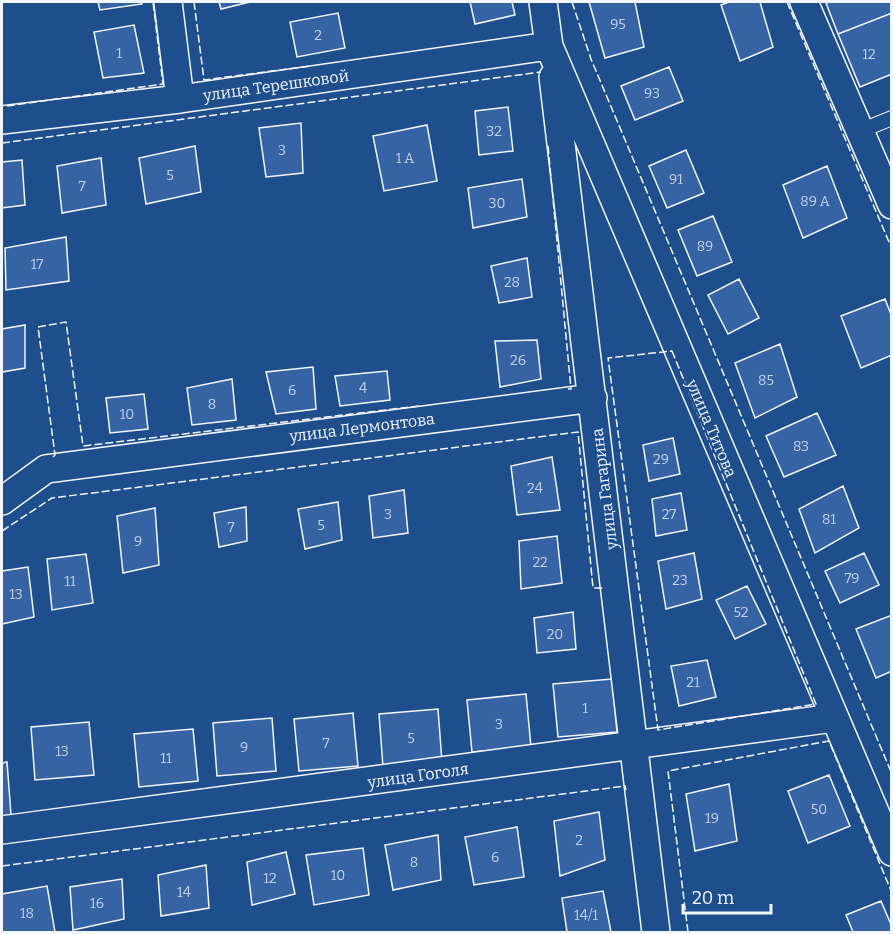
<svg xmlns="http://www.w3.org/2000/svg" width="893" height="934" font-family="Bitter,serif">
<rect width="100%" height="100%" fill="#1f4e8c"/>
<path fill="#3563a3" stroke="#f2f6ff" stroke-width="1.5" d="M 98,2 L 141,2 L 142,4 L 100,10 Z
M 219,2 L 250,2 L 221,9 Z
M 470,2 L 512,2 L 515,15 L 475,24 Z
M 589,2 L 635,2 L 644,47 L 605,58 Z
M 729,2 L 760,2 L 773,47 L 740,61 L 721,5 Z
M 830,2 L 892,2 L 892,13 L 838,34 L 826,3 Z
M 338,13 L 345,48 L 297,57 L 290,22 Z
M 892,13 L 892,74 L 860,87 L 838,34 Z
M 134,25 L 144,73 L 103,78 L 94,32 Z
M 669,67 L 683,101 L 635,120 L 621,86 Z
M 508,107 L 513,151 L 479,155 L 475,111 Z
M 301,123 L 303,173 L 266,177 L 259,128 Z
M 427,125 L 437,181 L 384,191 L 373,136 Z
M 195,146 L 201,192 L 146,204 L 139,158 Z
M 686,150 L 704,193 L 667,208 L 649,166 Z
M 101,158 L 106,205 L 62,213 L 57,166 Z
M 22,160 L 25,205 L 2,208 L 2,162 Z
M 827,166 L 847,218 L 803,238 L 783,185 Z
M 522,179 L 527,217 L 473,228 L 468,188 Z
M 713,216 L 732,262 L 697,276 L 678,230 Z
M 66,237 L 69,281 L 6,290 L 5,248 Z
M 527,258 L 532,297 L 499,303 L 491,266 Z
M 739,279 L 759,318 L 728,334 L 708,295 Z
M 885,299 L 892,317 L 892,355 L 861,368 L 841,316 Z
M 25,325 L 25,368 L 2,372 L 2,329 Z
M 537,340 L 541,379 L 500,387 L 495,341 Z
M 780,344 L 797,397 L 755,418 L 735,363 Z
M 313,367 L 316,409 L 276,414 L 266,372 Z
M 387,371 L 390,400 L 340,406 L 335,376 Z
M 232,379 L 236,420 L 192,425 L 187,388 Z
M 144,394 L 148,429 L 110,433 L 106,398 Z
M 817,413 L 836,455 L 784,477 L 766,436 Z
M 673,438 L 680,474 L 649,481 L 643,445 Z
M 552,457 L 560,510 L 517,515 L 511,466 Z
M 843,486 L 859,528 L 815,553 L 799,509 Z
M 404,490 L 408,533 L 373,538 L 369,496 Z
M 681,493 L 687,530 L 656,536 L 652,499 Z
M 338,502 L 342,540 L 305,549 L 298,509 Z
M 246,507 L 247,541 L 219,547 L 214,513 Z
M 155,508 L 159,565 L 123,573 L 117,516 Z
M 557,536 L 562,583 L 521,589 L 519,541 Z
M 694,553 L 702,599 L 666,609 L 658,561 Z
M 864,553 L 879,585 L 840,603 L 825,571 Z
M 86,554 L 93,603 L 52,610 L 47,559 Z
M 28,567 L 34,617 L 2,624 L 2,571 Z
M 747,586 L 766,624 L 735,639 L 716,600 Z
M 573,612 L 576,649 L 537,653 L 534,618 Z
M 892,615 L 892,671 L 876,678 L 856,629 Z
M 707,660 L 716,697 L 679,706 L 671,666 Z
M 612,679 L 617,732 L 558,737 L 553,684 Z
M 526,694 L 531,747 L 472,752 L 467,700 Z
M 438,709 L 442,762 L 383,767 L 379,714 Z
M 353,713 L 358,766 L 299,771 L 294,719 Z
M 272,718 L 276,771 L 217,776 L 213,723 Z
M 89,722 L 94,775 L 35,780 L 31,727 Z
M 193,729 L 198,781 L 139,787 L 134,734 Z
M 7,762 L 11,815 L 2,816 L 2,763 Z
M 829,775 L 850,826 L 808,843 L 788,791 Z
M 729,784 L 737,841 L 695,851 L 686,794 Z
M 599,812 L 605,860 L 560,876 L 554,821 Z
M 517,827 L 524,877 L 474,885 L 465,837 Z
M 438,835 L 441,880 L 393,890 L 385,845 Z
M 363,848 L 369,895 L 314,905 L 306,855 Z
M 286,852 L 295,894 L 252,905 L 247,862 Z
M 206,865 L 209,908 L 161,916 L 158,875 Z
M 122,879 L 124,919 L 73,930 L 70,887 Z
M 47,886 L 55,932 L 2,932 L 2,894 Z
M 603,891 L 611,932 L 567,932 L 562,898 Z
M 881,901 L 892,927 L 892,932 L 853,932 L 846,915 Z"/>
<g fill="none" stroke-linecap="round" stroke-linejoin="round">
<g stroke="#f2f6ff" stroke-width="16">
<path id="service" d="M 860,131 L 892,118"/>
</g>
<g stroke="#f2f6ff" stroke-width="30">
<path id="minor" d="M 168,2 L 180,99
M 543,2 L 549,46 L 892,852
M 804,2 L 892,205
M 553,77 L 656,932
M 2,120 L 180,99 L 549,46
M 2,501 L 46,469 L 593,398
M 2,830 L 834,718"/>
</g>
<use href="#service" stroke="#1f4e8c" stroke-width="14"/>
<use href="#minor" stroke="#1f4e8c" stroke-width="27"/>
<path stroke="#f2f6ff" stroke-width="1.5" stroke-dasharray="8 3" stroke-linecap="butt" d="M 194,2 L 204,80 L 310,66
M 572,2 L 591,59 L 892,774
M 787,2 L 892,249
M 7,106 L 163,84 L 153,2
M 2,143 L 541,72
M 548,146 L 571,389 L 568,389
M 672,351 L 816,704 L 658,730 L 608,358 Z
M 53,457 L 55,455 L 38,327 L 66,322 L 83,446 L 419,406
M 2,531 L 52,498 L 578,432 L 593,588 L 603,588 L 603,590
M 2,866 L 625,786 L 626,790
M 688,932 L 668,771 L 829,741 L 892,893"/>
</g>
<g text-anchor="middle" stroke-width="4.5" stroke-linejoin="round" paint-order="stroke">
<g font-size="14" fill="#c3d1e8">
<text x="618" y="29">95</text>
<text x="318" y="40">2</text>
<text x="119" y="58">1</text>
<text x="869" y="59">12</text>
<text x="652" y="98">93</text>
<text x="494" y="136">32</text>
<text x="282" y="155">3</text>
<text x="405" y="163">1 А</text>
<text x="170" y="180">5</text>
<text x="676" y="184">91</text>
<text x="82" y="191">7</text>
<text x="815" y="206">89 А</text>
<text x="497" y="208">30</text>
<text x="705" y="251">89</text>
<text x="37" y="269">17</text>
<text x="512" y="287">28</text>
<text x="518" y="365">26</text>
<text x="766" y="385">85</text>
<text x="363" y="393">4</text>
<text x="292" y="395">6</text>
<text x="212" y="409">8</text>
<text x="127" y="419">10</text>
<text x="801" y="451">83</text>
<text x="661" y="464">29</text>
<text x="535" y="493">24</text>
<text x="388" y="519">3</text>
<text x="669" y="519">27</text>
<text x="829" y="524">81</text>
<text x="321" y="530">5</text>
<text x="231" y="532">7</text>
<text x="138" y="546">9</text>
<text x="540" y="567">22</text>
<text x="852" y="583">79</text>
<text x="680" y="585">23</text>
<text x="70" y="586">11</text>
<text x="16" y="599">13</text>
<text x="741" y="617">52</text>
<text x="555" y="639">20</text>
<text x="693" y="687">21</text>
<text x="585" y="713">1</text>
<text x="499" y="729">3</text>
<text x="411" y="743">5</text>
<text x="326" y="748">7</text>
<text x="244" y="752">9</text>
<text x="62" y="756">13</text>
<text x="166" y="763">11</text>
<text x="819" y="814">50</text>
<text x="712" y="823">19</text>
<text x="579" y="845">2</text>
<text x="495" y="862">6</text>
<text x="414" y="867">8</text>
<text x="338" y="880">10</text>
<text x="270" y="883">12</text>
<text x="184" y="897">14</text>
<text x="97" y="908">16</text>
<text x="27" y="918">18</text>
<text x="586" y="920">14/1</text>
</g>
<g font-size="16" fill="#f2f6ff" stroke="#1f4e8c">
<text transform="translate(276 85) rotate(-8)" y="6">улица Терешковой</text>
<text transform="translate(362 427) rotate(-7)" y="6">улица Лермонтова</text>
<text transform="translate(712 428) rotate(67)" y="6">улица Титова</text>
<text transform="translate(604 489) rotate(-97)" y="6">улица Гагарина</text>
<text transform="translate(418 775) rotate(-8)" y="6">улица Гоголя</text>
</g>
</g>
<rect width="893" height="934" fill="none" stroke="#f2f6ff" stroke-width="6"/>
<path d="M683 904v9h88v-9" fill="none" stroke="#f2f6ff" stroke-width="3"/>
<text x="692" y="904" font-size="18" fill="#f2f6ff" stroke="#1f4e8c" stroke-width="4.5" paint-order="stroke">20 m</text>
</svg>
